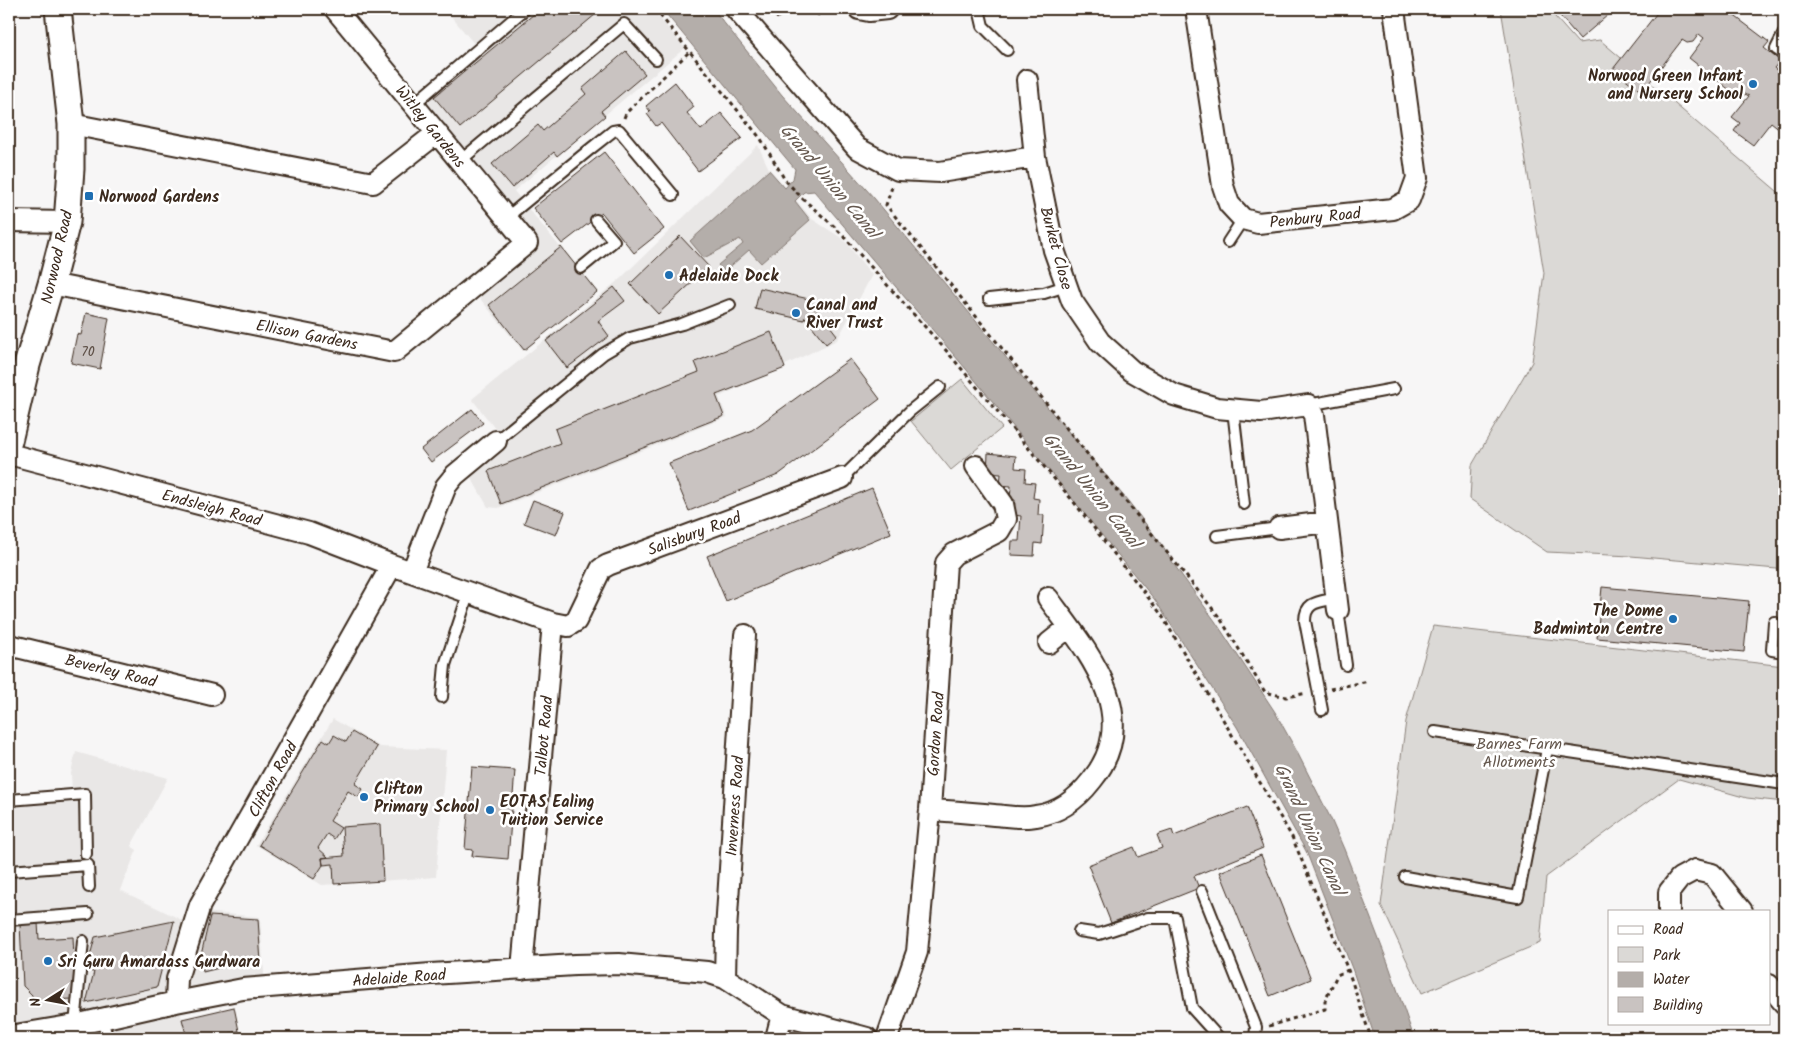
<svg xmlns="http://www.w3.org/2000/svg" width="1793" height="1047" font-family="Kalam,sans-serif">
<rect width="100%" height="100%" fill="#f7f6f6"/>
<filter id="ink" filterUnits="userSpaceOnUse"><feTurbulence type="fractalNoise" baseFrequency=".02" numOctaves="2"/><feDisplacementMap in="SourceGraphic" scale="10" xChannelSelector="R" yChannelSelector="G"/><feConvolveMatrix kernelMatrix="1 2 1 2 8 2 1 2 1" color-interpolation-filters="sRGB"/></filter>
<g filter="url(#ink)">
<path fill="#e9e7e6" d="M 445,9 L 652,9 L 685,48 L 514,191 L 597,292 L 523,351 L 472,289 L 531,244 L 415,100 L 476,46 Z
M 758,145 L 768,167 L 812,219 L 843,239 L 872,275 L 837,340 L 719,397 L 727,417 L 498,508 L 488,507 L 469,474 L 506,443 L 472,399 L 620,279 Z
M 333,719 L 380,747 L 446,750 L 436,877 L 322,885 L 256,845 Z
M 76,752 L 168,778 L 131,846 L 137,850 L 120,890 L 184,921 L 191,911 L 260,917 L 265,987 L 179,1006 L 186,1038 L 9,1038 L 9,797 L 72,794 L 71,773 Z"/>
<path fill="#dbd9d6" stroke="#8b827a" d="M 1501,9 L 1548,9 L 1578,43 L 1600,40 L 1784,197 L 1784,572 L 1777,569 L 1631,556 L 1547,552 L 1470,499 L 1472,465 L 1532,362 L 1544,273 Z
M 962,379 L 1002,428 L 951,470 L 911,421 Z
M 1433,626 L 1784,666 L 1784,802 L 1747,798 L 1679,779 L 1546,877 L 1540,943 L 1422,993 L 1381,905 L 1406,721 Z"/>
<path fill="#b4aeaa" stroke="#847972" d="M 662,9 L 713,9 L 782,95 L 874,198 L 1048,408 L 1128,501 L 1159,541 L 1175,566 L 1215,621 L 1275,712 L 1296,750 L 1330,817 L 1344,849 L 1388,963 L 1414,1038 L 1375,1038 L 1353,971 L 1306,851 L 1237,727 L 1155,600 L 966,369 L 814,191 L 804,192 L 795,201 L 810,220 L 761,263 L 749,250 L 724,272 L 718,265 L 743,244 L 740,239 L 704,258 L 690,241 L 769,170 L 785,188 L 793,179 L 795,169 Z"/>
<path fill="#c9c3c1" stroke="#3b2a1e" d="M 540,9 L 602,9 L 460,128 L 434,97 Z
M 768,9 L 789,9 L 777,19 Z
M 811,9 L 826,9 L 818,16 Z
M 1554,9 L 1615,9 L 1580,39 Z
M 1660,9 L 1730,9 L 1728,11 L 1769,42 L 1764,48 L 1780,61 L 1774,68 L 1784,76 L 1784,126 L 1781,130 L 1771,122 L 1753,145 L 1734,131 L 1740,123 L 1732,117 L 1749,96 L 1745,94 L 1741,99 L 1689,58 L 1704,38 L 1699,34 L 1693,42 L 1687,43 L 1682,40 L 1642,92 L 1613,69 Z
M 626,51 L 645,74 L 601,111 L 605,116 L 557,156 L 554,152 L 512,188 L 492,164 L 538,125 L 543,131 L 586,94 L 582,89 Z
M 675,82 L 694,107 L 687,113 L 701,130 L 721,113 L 742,138 L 698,171 L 661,123 L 656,126 L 647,114 L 650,111 L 646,106 Z
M 604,152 L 664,229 L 634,253 L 602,213 L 562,244 L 533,208 Z
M 680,236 L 709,267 L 658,314 L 630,284 Z
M 561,247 L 597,292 L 524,350 L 489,305 Z
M 614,287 L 625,301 L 598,321 L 609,336 L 567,368 L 546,341 Z
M 760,288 L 809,299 L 837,335 L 826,344 L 805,317 L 804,320 L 755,309 Z
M 86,313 L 109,318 L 100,369 L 71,363 L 77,334 L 81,335 Z
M 771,332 L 785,368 L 716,395 L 724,416 L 501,504 L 488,471 L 560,443 L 555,429 L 699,372 L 695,362 Z
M 850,359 L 880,399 L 778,475 L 689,511 L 669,463 L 752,430 Z
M 472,409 L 483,423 L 431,462 L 421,449 Z
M 988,453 L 1016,456 L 1015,468 L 1026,469 L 1025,482 L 1035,483 L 1033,498 L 1039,499 L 1038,515 L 1044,515 L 1042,544 L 1035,543 L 1034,556 L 1011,555 L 1012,541 L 1019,541 L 1021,516 L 1014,515 L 1015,500 L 1010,499 L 1011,486 L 1000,485 L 1001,474 L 987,473 Z
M 872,488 L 891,533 L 726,601 L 707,556 Z
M 533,500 L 565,512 L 556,535 L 524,523 Z
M 1602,587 L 1749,601 L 1744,652 L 1597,638 Z
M 352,732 L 377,747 L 355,784 L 363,789 L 358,797 L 348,791 L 330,821 L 341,828 L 334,839 L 327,834 L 318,848 L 328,857 L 322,858 L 323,865 L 314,879 L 259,845 L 323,739 L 329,743 L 334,735 L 346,742 Z
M 472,767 L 515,770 L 508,859 L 472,856 L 473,850 L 465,849 Z
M 1247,807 L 1263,848 L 1194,876 L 1199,888 L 1111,923 L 1088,865 L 1134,847 L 1138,857 L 1162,848 L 1157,835 L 1172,830 L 1174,836 Z
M 380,824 L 383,881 L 334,884 L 333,864 L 323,865 L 322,858 L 344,856 L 342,827 Z
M 1261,855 L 1311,979 L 1270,996 L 1220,872 Z
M 210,916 L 258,919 L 261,962 L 235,964 L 203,972 L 201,955 Z
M 174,921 L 157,987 L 86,1003 L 94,972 L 86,971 L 95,937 Z
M 38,923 L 39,939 L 73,937 L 75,983 L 72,999 L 33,1001 L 32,995 L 23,986 L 20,924 Z
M 234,1007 L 239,1031 L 230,1033 L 231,1038 L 187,1038 L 182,1019 Z"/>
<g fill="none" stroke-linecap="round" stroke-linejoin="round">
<g stroke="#3b2a1e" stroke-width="14">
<path id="service" d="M 979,9 L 983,26 L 1007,50
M 1784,33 L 1776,49 L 1784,54
M 414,104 L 525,9
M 460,161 L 624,24 L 656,59
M 506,218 L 589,150 L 613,131 L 619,130 L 673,195
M 1228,242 L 1243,219
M 581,268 L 614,241 L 596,220
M 989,299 L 1044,293 L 1066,286
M 1308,405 L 1394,389
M 1233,410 L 1244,504
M 496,441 L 603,354 L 630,338 L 682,324 L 730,305
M 842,478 L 910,411 L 940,387
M 1217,536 L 1279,528
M 1338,610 L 1346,665
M 1774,622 L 1772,650 L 1784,652
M 442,697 L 445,665 L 469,592
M 1322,710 L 1305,621 C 1305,600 1321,602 1337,598
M 1435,732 L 1784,784
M 9,800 L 85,794 L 86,854
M 9,871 L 88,865 L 89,887
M 1405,877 L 1518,897 L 1547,749
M 1202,891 L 1256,1027 L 1255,1038
M 9,920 L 88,914
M 1079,931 L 1099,934 L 1148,918 L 1175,918 L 1192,1008 L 1219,1038
M 101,1019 L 108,1038
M 75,1025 L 83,941"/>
</g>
<g stroke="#3b2a1e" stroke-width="24">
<path id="minor" d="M 736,9 L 857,148 L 898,170 L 940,172 L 1035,157 L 1027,80
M 859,9 L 869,11 L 887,9
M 1196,9 L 1223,186 L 1229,204 L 1243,219 L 1258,223 L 1393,209 L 1409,200 L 1417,178 L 1394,9
M 71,124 L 373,183 L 437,133
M 1035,157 L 1054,250 L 1072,301 L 1100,342 L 1132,371 L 1174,395 L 1217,408 L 1261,412 L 1308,405 L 1314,415 L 1338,610
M 9,221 L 67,222
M 51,284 L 394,352 L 527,243 L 335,9
M 9,454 L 309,533 L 392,565 L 553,623 L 568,626 L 576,621 L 601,569 L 608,565 L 842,478
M 1279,528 L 1327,522
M 412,572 L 446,486 L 455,475 L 496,441
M 1049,643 L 1069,627
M 9,645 L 212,695
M 930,810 C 951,811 973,813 994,815 C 1007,816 1023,819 1036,816 C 1059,813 1078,798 1092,780 C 1144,716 1087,651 1048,598
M 1669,911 L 1669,892 L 1680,878 L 1695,870 L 1712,874 L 1742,911
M 522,969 L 553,623
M 725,978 L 726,931 L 745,635
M 1769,985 L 1784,1003
M 176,1002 L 177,979 L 200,905 L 392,565
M 9,1036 L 75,1025 L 176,1002 L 243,989 L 431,974 L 575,965 L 619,964 L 707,972 L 725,978 L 782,1015 L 867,1038
M 776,1038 L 782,1015
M 887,1038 L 917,952 L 930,810 L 946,563 L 954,554 L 999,531 L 1006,519 L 1003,504 L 976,466"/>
</g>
<g stroke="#3b2a1e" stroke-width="29">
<path id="tertiary" d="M 9,441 L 27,365 L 51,284 L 67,222 L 71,169 L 71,124 L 58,9"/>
</g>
<path stroke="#3b2a1e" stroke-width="3" stroke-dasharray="4 4" stroke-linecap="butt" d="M 655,9 L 761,139 L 785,180 L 803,199 L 836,228 L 944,348 L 1073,501 L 1161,614 L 1292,837 L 1348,970 L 1371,1038
M 624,118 L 626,113 L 690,51
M 892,187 L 886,205 L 1220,618 L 1265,692 L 1286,697 L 1307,693
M 1330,689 L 1369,681
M 1269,1026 L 1325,1009 L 1325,1001 L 1337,975 L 1348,970"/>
<use href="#service" stroke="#fff" stroke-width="10"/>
<use href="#minor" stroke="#fff" stroke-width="20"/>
<use href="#tertiary" stroke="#fff" stroke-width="25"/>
</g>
</g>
<g fill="#1f6fb2" stroke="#fff" stroke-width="2">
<circle cx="1753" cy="84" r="5"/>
<rect x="84" y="191" width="10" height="10" rx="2.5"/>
<circle cx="669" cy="275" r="5"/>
<circle cx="796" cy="313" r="5"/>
<circle cx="1673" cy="619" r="5"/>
<circle cx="364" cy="797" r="5"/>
<circle cx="490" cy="810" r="5"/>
<circle cx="48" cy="961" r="5"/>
</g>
<g text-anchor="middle" stroke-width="5" stroke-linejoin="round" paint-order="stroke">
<g font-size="14" fill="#5e5047">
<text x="88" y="356">70</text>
</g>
<g font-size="16" font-weight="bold" fill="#3b2a1e" stroke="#fff" text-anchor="start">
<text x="1743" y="81" text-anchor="end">Norwood Green Infant<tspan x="1743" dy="18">and Nursery School</tspan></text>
<text x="99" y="202">Norwood Gardens</text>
<text x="679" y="281">Adelaide Dock</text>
<text x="806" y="310">Canal and<tspan x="806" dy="18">River Trust</tspan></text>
<text x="1663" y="616" text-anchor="end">The Dome<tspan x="1663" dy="18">Badminton Centre</tspan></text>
<text x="374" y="794">Clifton<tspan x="374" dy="18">Primary School</tspan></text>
<text x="500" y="807">EOTAS Ealing<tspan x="500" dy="18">Tuition Service</tspan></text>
<text x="58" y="967">Sri Guru Amardass Gurdwara</text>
</g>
<g font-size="16" fill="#3b2a1e" stroke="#fff">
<text transform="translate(431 126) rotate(51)" y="6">Witley Gardens</text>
<text transform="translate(1315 217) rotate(-6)" y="6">Penbury Road</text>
<text transform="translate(1057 248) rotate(75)" y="6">Burket Close</text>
<text transform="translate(56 257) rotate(-77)" y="6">Norwood Road</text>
<text transform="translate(307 334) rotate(11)" y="6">Ellison Gardens</text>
<text transform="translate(212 507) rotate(15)" y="6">Endsleigh Road</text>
<text transform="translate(694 533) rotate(-20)" y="6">Salisbury Road</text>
<text transform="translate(111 670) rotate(14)" y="6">Beverley Road</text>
<text transform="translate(935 734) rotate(-86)" y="6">Gordon Road</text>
<text transform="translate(543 736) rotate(-85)" y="6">Talbot Road</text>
<text transform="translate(272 779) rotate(-61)" y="6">Clifton Road</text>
<text transform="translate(734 806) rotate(-86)" y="6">Inverness Road</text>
<text transform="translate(399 977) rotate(-4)" y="6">Adelaide Road</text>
</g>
<g font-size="16" fill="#63564c" stroke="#fff">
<text x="1519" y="749">Barnes Farm<tspan x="1519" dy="18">Allotments</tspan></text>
</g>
<g font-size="18" font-style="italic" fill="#65584f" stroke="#fff">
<text transform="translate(830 181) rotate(50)" y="6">Grand Union Canal</text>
<text transform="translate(1092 490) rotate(51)" y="6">Grand Union Canal</text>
<text transform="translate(1310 829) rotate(65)" y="6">Grand Union Canal</text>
</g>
</g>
<rect width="1793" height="1047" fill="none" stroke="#fff" stroke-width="30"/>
<rect x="15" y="15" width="1763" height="1017" fill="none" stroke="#3b2a1e" stroke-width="2" filter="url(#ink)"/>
<rect x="1608" y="910" width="162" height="115" fill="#ffffff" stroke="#b1aaa5"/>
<rect x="1618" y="926" width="25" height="8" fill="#ffffff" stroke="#b1aaa5"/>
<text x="1653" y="934" font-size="15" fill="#3b2a1e">Road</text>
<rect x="1618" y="947" width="25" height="15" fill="#dbd9d6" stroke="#b1aaa5"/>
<text x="1653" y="960" font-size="15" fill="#3b2a1e">Park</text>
<rect x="1618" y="972" width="25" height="15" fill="#b4aeaa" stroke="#b1aaa5"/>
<text x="1653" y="984" font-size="15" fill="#3b2a1e">Water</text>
<rect x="1618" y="997" width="25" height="15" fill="#c9c3c1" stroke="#b1aaa5"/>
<text x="1653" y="1010" font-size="15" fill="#3b2a1e">Building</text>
<g transform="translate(48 1000) rotate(259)" stroke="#ffffff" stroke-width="4" paint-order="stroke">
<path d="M0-4L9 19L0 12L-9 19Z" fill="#3b2a1e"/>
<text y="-8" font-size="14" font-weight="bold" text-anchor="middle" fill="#3b2a1e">N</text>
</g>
</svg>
